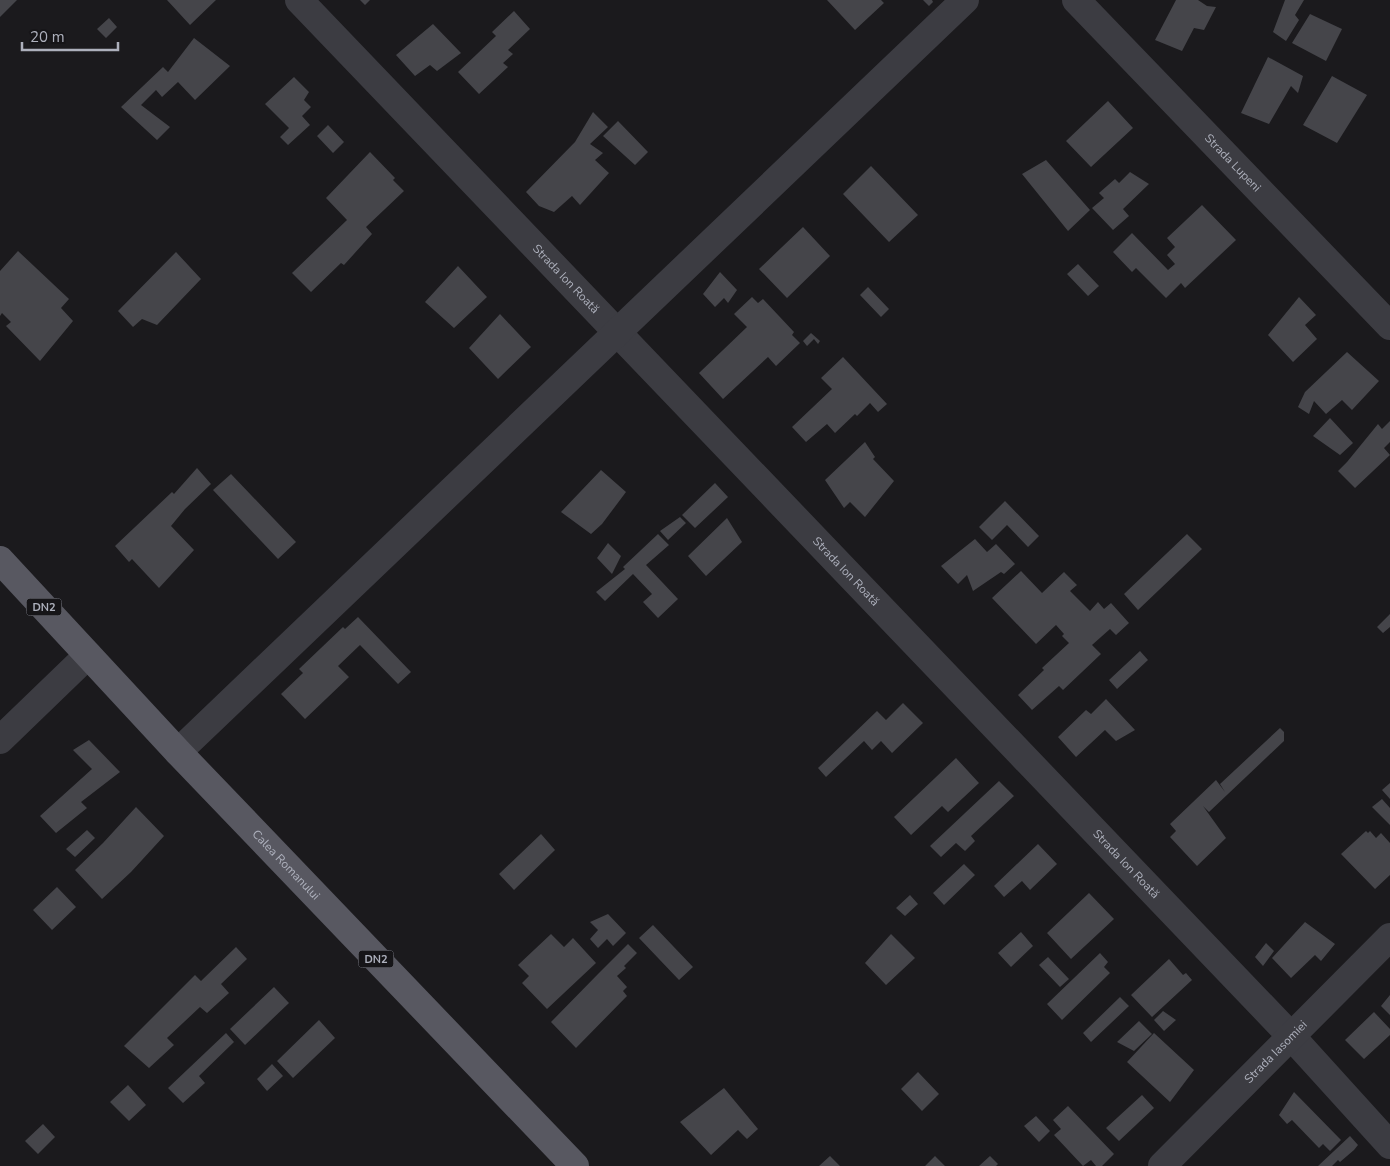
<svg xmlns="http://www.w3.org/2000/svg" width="1390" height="1166" font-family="'Nunito Sans',sans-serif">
<rect width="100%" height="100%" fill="#1b1a1d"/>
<path fill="#45454a" d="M 0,0 L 17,0 L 0,17 Z
M 167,0 L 216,0 L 190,25 Z
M 360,0 L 370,0 L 365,5 Z
M 827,0 L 881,0 L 884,3 L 855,30 Z
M 923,0 L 932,0 L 933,2 L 929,6 Z
M 1176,0 L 1198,0 L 1207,6 L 1216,7 L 1204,30 L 1194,28 L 1182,51 L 1155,40 Z
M 1285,0 L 1304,0 L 1295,15 L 1299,20 L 1286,41 L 1273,32 Z
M 514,11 L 530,29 L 508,50 L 513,54 L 503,63 L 508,67 L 479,94 L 458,72 L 496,36 L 492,32 Z
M 1310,14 L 1342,29 L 1326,61 L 1292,43 Z
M 109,18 L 117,27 L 106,38 L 97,29 Z
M 433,24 L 461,53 L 437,71 L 430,65 L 415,76 L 396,55 Z
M 194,38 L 230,66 L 195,100 L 178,82 L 162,97 L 156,90 L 141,105 L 170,127 L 157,140 L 121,107 L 163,67 L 168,72 Z
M 1268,57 L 1303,76 L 1298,93 L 1291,86 L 1269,124 L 1241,113 Z
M 1332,76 L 1367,95 L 1337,143 L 1303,125 Z
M 294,77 L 309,92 L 304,100 L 311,107 L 302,116 L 310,125 L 288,145 L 280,137 L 289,128 L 265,104 Z
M 1108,101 L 1133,128 L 1091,167 L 1066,141 Z
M 593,112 L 608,127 L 590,144 L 603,153 L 595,160 L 609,173 L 580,205 L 572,196 L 554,212 L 539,206 L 526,192 L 575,142 Z
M 618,121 L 648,152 L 635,165 L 603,136 Z
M 328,125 L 344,142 L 333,153 L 317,136 Z
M 370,152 L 395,178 L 393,180 L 404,191 L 366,227 L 372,234 L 344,265 L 341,263 L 311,292 L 292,273 L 347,220 L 326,198 Z
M 1046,160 L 1090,210 L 1068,231 L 1022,174 Z
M 871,166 L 918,215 L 889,242 L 843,194 Z
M 1130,172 L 1149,184 L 1123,209 L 1129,216 L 1113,230 L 1092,208 L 1104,198 L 1099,193 L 1115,179 L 1119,183 Z
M 1202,205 L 1236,240 L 1185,288 L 1181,283 L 1166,298 L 1136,268 L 1132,272 L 1113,252 L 1132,233 L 1168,270 L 1175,264 L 1167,255 L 1175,247 L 1167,238 Z
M 803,227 L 830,256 L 787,298 L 759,269 Z
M 18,251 L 69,299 L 61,308 L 73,321 L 40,361 L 6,326 L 11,322 L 2,313 L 0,316 L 0,271 Z
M 176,252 L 201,279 L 157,325 L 142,319 L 133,327 L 118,311 Z
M 1078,264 L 1099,286 L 1088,296 L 1067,274 Z
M 458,266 L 487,297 L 454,328 L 425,302 Z
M 720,272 L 737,290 L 728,303 L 724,298 L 715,307 L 703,294 Z
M 868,287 L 889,309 L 881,317 L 860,295 Z
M 752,297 L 758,303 L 763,299 L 794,332 L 792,335 L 800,343 L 776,366 L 768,357 L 723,399 L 699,373 L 747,327 L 734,314 Z
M 1299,297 L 1316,315 L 1305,325 L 1317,339 L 1293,362 L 1268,335 Z
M 500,314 L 531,347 L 498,379 L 469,348 Z
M 811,333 L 820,341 L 818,344 L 814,339 L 807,346 L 803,341 Z
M 1347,352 L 1379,381 L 1352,410 L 1342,400 L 1326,414 L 1314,401 L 1309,414 L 1298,407 L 1305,392 Z
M 843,357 L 887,404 L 878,412 L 870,403 L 857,416 L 855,414 L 835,433 L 827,424 L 806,442 L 792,427 L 832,389 L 821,378 Z
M 1330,418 L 1353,443 L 1340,455 L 1313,436 Z
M 1390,421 L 1390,442 L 1384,448 L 1390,455 L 1355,488 L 1338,471 L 1347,462 L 1378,424 L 1382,429 Z
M 865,442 L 875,457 L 873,459 L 894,481 L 865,517 L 850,502 L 844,508 L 825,480 Z
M 197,468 L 211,484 L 185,509 L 171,526 L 194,550 L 159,588 L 132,559 L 129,562 L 115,546 L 172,492 L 174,494 Z
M 601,470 L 626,492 L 602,524 L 591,534 L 561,512 Z
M 231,474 L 296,542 L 278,559 L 213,490 Z
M 715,483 L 728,497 L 695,528 L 682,515 Z
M 1005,501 L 1039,536 L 1028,547 L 1007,525 L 992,540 L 979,527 Z
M 680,517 L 686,523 L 668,540 L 660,531 Z
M 727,518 L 742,542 L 706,576 L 688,556 Z
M 658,534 L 669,545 L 646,565 L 678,599 L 658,618 L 643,602 L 652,594 L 633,574 L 605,601 L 596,592 L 625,569 L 623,567 Z
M 1187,534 L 1202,549 L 1138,610 L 1124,594 Z
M 975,539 L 987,552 L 996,544 L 1015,564 L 1004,574 L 1001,572 L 973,591 L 967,575 L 958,584 L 941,566 Z
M 608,543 L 621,556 L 612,574 L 597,558 Z
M 1021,571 L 1042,593 L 1064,572 L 1077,585 L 1070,591 L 1090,611 L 1098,602 L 1104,609 L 1111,603 L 1129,623 L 1116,635 L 1110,629 L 1092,645 L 1101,654 L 1063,690 L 1059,686 L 1032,710 L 1018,695 L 1044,670 L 1042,668 L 1069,643 L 1062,636 L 1064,634 L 1056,625 L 1036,644 L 992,598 Z
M 1390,614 L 1390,627 L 1383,633 L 1377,627 Z
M 358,617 L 411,672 L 398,684 L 360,645 L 338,666 L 349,677 L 305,719 L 281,694 L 303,673 L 299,669 L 343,627 L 345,629 Z
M 1140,651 L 1148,660 L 1117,689 L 1109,680 Z
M 1106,699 L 1135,730 L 1116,741 L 1105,730 L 1076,757 L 1058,737 L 1086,710 L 1091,714 Z
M 903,703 L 923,723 L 892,753 L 881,741 L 872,750 L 864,741 L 826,777 L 818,768 L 877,711 L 886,720 Z
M 1280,728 L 1284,732 L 1284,741 L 1209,812 L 1203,806 L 1226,838 L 1197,866 L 1170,837 L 1176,831 L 1170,824 L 1216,780 L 1225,792 L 1220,784 Z
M 89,740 L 120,772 L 81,802 L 87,808 L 56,833 L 40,816 L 92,769 L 73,750 Z
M 956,758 L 979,783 L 948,812 L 942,806 L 911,835 L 894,817 Z
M 999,781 L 1014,796 L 971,836 L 975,841 L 965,851 L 956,843 L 941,857 L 930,846 Z
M 1390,783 L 1390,799 L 1382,790 Z
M 1382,799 L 1390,808 L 1390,825 L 1372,807 Z
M 136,807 L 164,836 L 131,872 L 102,899 L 75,870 L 103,843 Z
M 87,830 L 95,838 L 75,857 L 66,849 Z
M 1366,831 L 1368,833 L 1370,831 L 1376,838 L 1381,833 L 1390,843 L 1390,875 L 1375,889 L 1341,854 Z
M 541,834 L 555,850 L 514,890 L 499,874 Z
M 1038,844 L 1057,864 L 1030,890 L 1022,881 L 1004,897 L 994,886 Z
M 964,864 L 975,875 L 944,905 L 933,893 Z
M 57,887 L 76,907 L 52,930 L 33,910 Z
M 1089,893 L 1114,919 L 1071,959 L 1047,933 Z
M 910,895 L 918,904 L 905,916 L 896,908 Z
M 608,914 L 626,933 L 613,946 L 607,939 L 598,948 L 590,939 L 598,930 L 590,922 Z
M 1305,922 L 1335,944 L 1321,961 L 1315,955 L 1291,978 L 1272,958 Z
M 653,925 L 693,967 L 679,980 L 639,938 Z
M 1021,932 L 1033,946 L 1011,967 L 998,953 Z
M 551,934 L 564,947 L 573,938 L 596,963 L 547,1009 L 522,983 L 529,976 L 518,965 Z
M 891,934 L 915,958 L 886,985 L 865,963 Z
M 1266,943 L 1274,951 L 1263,966 L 1255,957 Z
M 628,944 L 637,953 L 624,966 L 626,968 L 617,976 L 627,987 L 623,991 L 627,996 L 576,1048 L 551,1022 L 598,974 Z
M 236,947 L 247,959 L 221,984 L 229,993 L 207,1013 L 200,1007 L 167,1038 L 174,1045 L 149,1068 L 124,1046 L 195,975 L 201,981 Z
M 1100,953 L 1108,962 L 1104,967 L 1110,973 L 1062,1020 L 1047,1004 Z
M 1048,957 L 1069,979 L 1060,987 L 1039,965 Z
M 1169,959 L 1183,975 L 1186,973 L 1192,980 L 1152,1017 L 1131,995 Z
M 274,987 L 289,1003 L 245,1045 L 230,1029 Z
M 1390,995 L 1390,1015 L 1381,1006 Z
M 1120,997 L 1129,1006 L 1091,1042 L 1083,1033 Z
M 1163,1011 L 1176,1020 L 1164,1031 L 1154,1020 Z
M 1374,1012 L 1390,1029 L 1390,1035 L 1364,1059 L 1345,1040 Z
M 319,1020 L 335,1038 L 293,1078 L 277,1061 Z
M 1139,1021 L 1152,1034 L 1134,1051 L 1117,1042 Z
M 226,1033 L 234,1042 L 199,1076 L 205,1083 L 183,1103 L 168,1088 Z
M 1154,1033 L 1194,1070 L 1170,1102 L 1127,1062 Z
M 272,1064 L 283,1076 L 267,1091 L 257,1079 Z
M 918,1072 L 939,1094 L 922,1111 L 901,1089 Z
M 128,1085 L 146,1105 L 129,1121 L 110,1102 Z
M 724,1088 L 758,1129 L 747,1139 L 738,1130 L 711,1155 L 680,1122 Z
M 1294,1092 L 1341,1140 L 1330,1151 L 1323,1144 L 1319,1148 L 1292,1120 L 1287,1124 L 1279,1115 Z
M 1142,1095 L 1154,1108 L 1119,1141 L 1106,1128 Z
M 1068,1106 L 1114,1154 L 1102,1166 L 1096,1166 L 1091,1160 L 1083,1166 L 1054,1135 L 1061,1129 L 1053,1120 Z
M 1036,1116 L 1050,1131 L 1039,1142 L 1024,1126 Z
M 43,1124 L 55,1137 L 38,1154 L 25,1141 Z
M 1350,1136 L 1358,1145 L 1354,1150 L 1340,1162 L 1338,1160 L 1332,1166 L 1318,1166 Z
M 830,1156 L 840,1166 L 819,1166 Z
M 935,1156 L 945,1166 L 925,1166 Z
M 990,1156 L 998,1164 L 996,1166 L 979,1166 Z"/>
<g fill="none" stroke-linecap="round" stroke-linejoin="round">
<g stroke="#3c3c42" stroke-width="28">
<path id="s1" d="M 299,0 L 1291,1036 L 1390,1145"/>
<path id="s2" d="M 1076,0 L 1390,326"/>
<path d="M 0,740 L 88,655"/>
<path d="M 178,752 L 965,0"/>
<path id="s3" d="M 1162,1166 L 1390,937"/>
</g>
<path stroke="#585861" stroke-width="28" id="s4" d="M 0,560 L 178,752 L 575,1166"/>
</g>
<g text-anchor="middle" stroke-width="4" stroke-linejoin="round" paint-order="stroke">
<g fill="#161518" stroke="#80828b" stroke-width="1">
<rect x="26.5" y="598.5" width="35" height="17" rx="4"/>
<rect x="358.5" y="950.5" width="35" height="17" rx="4"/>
</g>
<g font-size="11" font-weight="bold" fill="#adb0bc">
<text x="44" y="611">DN2</text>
<text x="376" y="963">DN2</text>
</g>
<g font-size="12" fill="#adb0bc" stroke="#161518">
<text dy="4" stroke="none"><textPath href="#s2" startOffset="226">Strada Lupeni</textPath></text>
<text dy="4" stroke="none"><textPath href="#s1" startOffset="386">Strada Ion Roată</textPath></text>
<text dy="4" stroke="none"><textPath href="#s1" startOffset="791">Strada Ion Roată</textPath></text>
<text dy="4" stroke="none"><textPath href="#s1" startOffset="1196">Strada Ion Roată</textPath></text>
<text dy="4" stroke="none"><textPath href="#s4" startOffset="418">Calea Romanului</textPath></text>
<text dy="4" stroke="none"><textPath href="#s3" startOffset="161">Strada Iasomiei</textPath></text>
</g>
</g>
<path d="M22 42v8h96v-8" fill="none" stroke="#adb0bc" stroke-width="2.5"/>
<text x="30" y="42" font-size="15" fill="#adb0bc" stroke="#161518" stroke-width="4" paint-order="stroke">20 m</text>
</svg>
